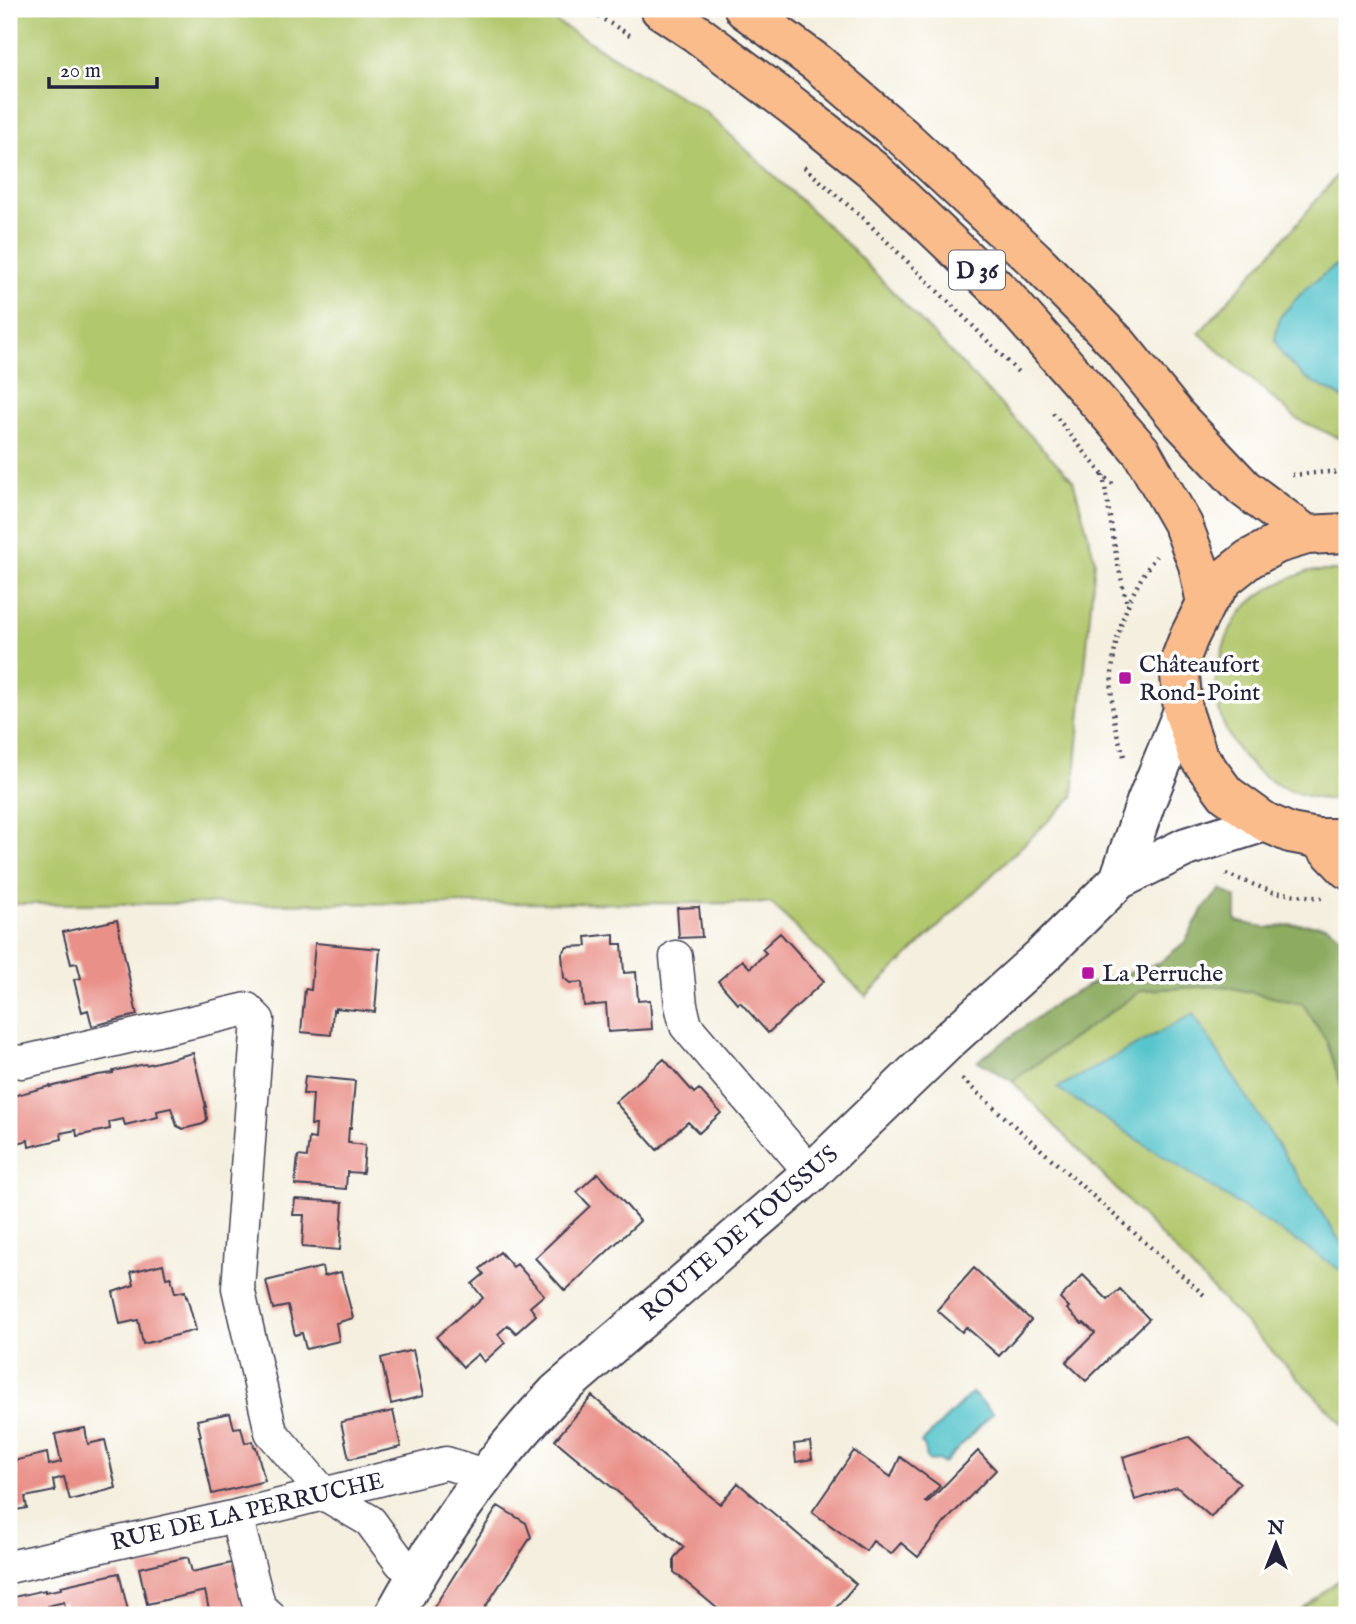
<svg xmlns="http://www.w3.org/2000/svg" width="1356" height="1624" font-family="'IM FELL English',serif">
<rect width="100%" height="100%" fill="#fff"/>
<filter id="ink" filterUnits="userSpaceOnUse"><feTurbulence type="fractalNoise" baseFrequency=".0143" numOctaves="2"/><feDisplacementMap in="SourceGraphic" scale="14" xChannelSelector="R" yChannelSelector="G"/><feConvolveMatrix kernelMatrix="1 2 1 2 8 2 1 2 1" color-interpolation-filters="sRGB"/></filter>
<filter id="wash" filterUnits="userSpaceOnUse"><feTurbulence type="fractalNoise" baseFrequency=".00686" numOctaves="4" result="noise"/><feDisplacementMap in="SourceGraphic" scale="28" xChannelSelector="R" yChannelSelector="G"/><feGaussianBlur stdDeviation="1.57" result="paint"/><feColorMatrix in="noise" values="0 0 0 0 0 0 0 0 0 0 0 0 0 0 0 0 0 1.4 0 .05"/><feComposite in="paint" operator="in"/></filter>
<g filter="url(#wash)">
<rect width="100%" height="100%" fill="#f4efde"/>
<path fill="#b2c86d" stroke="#6a7554" stroke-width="2" d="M 9,9 L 535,9 L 708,114 L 846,243 L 1073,480 L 1095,560 L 1073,797 L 866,996 L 771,903 L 9,904 Z
M 1347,163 L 1347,264 L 1335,266 L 1340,397 L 1347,400 L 1347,442 L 1297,419 L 1199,333 L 1296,225 Z
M 1309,571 L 1347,571 L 1347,797 C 1340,798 1333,800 1326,799 C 1263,794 1212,741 1216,676 C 1217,670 1220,662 1221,656 C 1225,639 1233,621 1245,608 C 1264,588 1284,581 1309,571 Z
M 1223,986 L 1303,1004 L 1327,1042 L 1347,1103 L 1347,1429 L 1012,1081 L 1142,990 Z
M 1347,1573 L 1347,1615 L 1296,1615 Z"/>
<path fill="#8dac60" stroke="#58674e" stroke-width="2" d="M 1221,889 L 1236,898 L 1236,921 L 1266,928 L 1298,924 L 1326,926 L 1347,940 L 1347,1103 L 1327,1042 L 1303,1004 L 1223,986 L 1142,990 L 1012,1081 L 978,1061 L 1059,1001 L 1097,981 L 1132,972 L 1159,963 L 1185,942 L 1203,909 Z"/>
<path fill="#57c5cc" stroke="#3c7484" stroke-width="2" d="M 1347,264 L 1347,400 L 1305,378 L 1283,356 L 1275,340 L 1280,317 L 1306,288 L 1335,266 Z
M 1193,1014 L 1347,1252 L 1347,1274 L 1057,1088 Z
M 972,1393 L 993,1413 L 943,1464 L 939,1460 L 930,1461 C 924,1457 925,1454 925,1447 L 921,1443 Z"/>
<g id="blocks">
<path fill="#e99088" d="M 699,907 L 702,937 L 679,938 L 677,908 Z
M 117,920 L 137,1015 L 92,1026 L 88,1010 L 82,1012 L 74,980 L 81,978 L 77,963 L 71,964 L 63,932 Z
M 780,933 L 824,981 L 768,1033 L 740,1002 L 738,1004 L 718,981 L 742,960 L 750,968 L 766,953 L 762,949 Z
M 614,934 L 614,944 L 622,944 L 624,973 L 636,972 L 638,1001 L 650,1000 L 652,1029 L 608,1032 L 606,1004 L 584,1006 L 582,982 L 570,983 L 564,978 L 562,954 L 567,947 L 587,946 L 586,937 Z
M 315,943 L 380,949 L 375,1012 L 335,1008 L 335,1011 L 333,1010 L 331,1035 L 301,1032 L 305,989 L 311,990 Z
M 193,1053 L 206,1107 L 205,1107 L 207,1119 L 203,1124 L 183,1129 L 177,1126 L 171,1108 L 157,1111 L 158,1117 L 125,1125 L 123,1119 L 109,1122 L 110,1129 L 77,1136 L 76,1130 L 61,1133 L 62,1139 L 29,1147 L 28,1140 L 12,1145 L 9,1131 L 9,1097 L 50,1086 L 50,1087 L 98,1075 L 113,1073 L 113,1071 L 145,1064 L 146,1065 Z
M 664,1059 L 694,1093 L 699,1089 L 721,1113 L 699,1133 L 688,1122 L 657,1150 L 615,1102 Z
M 305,1076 L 355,1081 L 351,1128 L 349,1128 L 348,1142 L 350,1142 L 349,1143 L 365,1145 L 363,1173 L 347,1172 L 346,1189 L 295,1185 L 298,1156 L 307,1157 L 309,1138 L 315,1139 L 316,1125 L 311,1125 L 313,1094 L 303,1094 Z
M 598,1173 L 640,1221 L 565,1291 L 535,1258 L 590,1206 L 577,1192 Z
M 295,1199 L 343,1202 L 340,1250 L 302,1247 L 304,1215 L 293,1215 Z
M 500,1252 L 513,1267 L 517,1264 L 544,1295 L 530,1307 L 536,1315 L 516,1333 L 508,1325 L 498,1334 L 505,1343 L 484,1362 L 478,1354 L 463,1367 L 436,1337 L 472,1305 L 473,1307 L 483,1298 L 472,1284 L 484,1274 L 480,1269 Z
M 163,1264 L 166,1278 L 171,1277 L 175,1293 L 185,1291 L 186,1297 L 187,1297 L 196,1330 L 143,1344 L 138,1320 L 120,1324 L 113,1292 L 134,1285 L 131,1272 Z
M 322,1267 L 324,1276 L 341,1272 L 353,1318 L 336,1323 L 339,1341 L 306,1349 L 302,1333 L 295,1335 L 288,1306 L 273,1309 L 266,1281 Z
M 974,1268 L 1031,1320 L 999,1356 L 966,1327 L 962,1332 L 937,1310 Z
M 1083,1275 L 1108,1300 L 1120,1289 L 1149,1319 L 1086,1381 L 1066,1362 L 1095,1333 L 1084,1323 L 1082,1324 L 1067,1309 L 1069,1307 L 1060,1298 Z
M 413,1350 L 423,1396 L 391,1404 L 381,1358 Z
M 592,1396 L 720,1504 L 738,1483 L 856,1584 L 830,1615 L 725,1615 L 674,1572 L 674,1558 L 684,1547 L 555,1440 Z
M 393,1411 L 401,1447 L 349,1459 L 341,1422 Z
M 230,1413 L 234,1428 L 241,1427 L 245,1443 L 253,1441 L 254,1447 L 256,1447 L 265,1481 L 212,1494 L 199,1436 L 201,1436 L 197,1420 Z
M 85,1428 L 88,1444 L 105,1440 L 116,1488 L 70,1500 L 64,1477 L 53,1480 L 55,1491 L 25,1497 L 27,1508 L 11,1511 L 9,1501 L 9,1462 L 47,1453 L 49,1465 L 61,1462 L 55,1434 Z
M 1189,1437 L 1240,1483 L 1211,1517 L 1177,1487 L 1135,1500 L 1123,1457 Z
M 810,1442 L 812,1459 L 796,1462 L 794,1444 Z
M 854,1451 L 891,1477 L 900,1457 L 940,1486 L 925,1502 L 927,1503 L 978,1451 L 996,1470 L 945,1522 L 918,1557 L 901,1543 L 891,1554 L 873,1541 L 866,1551 L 812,1512 Z
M 498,1506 L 526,1523 L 531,1537 L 480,1615 L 429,1615 Z
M 188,1557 L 192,1572 L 236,1562 L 248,1615 L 210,1615 L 205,1591 L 147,1604 L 139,1568 Z
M 119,1573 L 129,1615 L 67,1615 L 64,1602 L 48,1606 L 50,1615 L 9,1615 L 9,1598 L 45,1590 L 45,1592 L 61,1589 L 61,1586 Z"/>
</g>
</g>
<g filter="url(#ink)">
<use href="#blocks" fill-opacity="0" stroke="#424153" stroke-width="2"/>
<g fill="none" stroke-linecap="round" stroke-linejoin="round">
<g stroke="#424153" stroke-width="35">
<path id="minor" d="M 676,957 L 681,1005 L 686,1026 L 811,1173
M 9,1060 L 22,1062 L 247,1009 L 258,1020 L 238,1288 L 271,1432 L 324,1494 L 370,1521 L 401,1563 L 417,1573
M 236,1516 L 260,1609 L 269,1615
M 9,1567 L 236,1516 L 446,1463 L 484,1475"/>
</g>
<g stroke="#424153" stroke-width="42">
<path id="tertiary" d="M 1119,880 L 1146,802 L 1183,711
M 394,1615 C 438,1535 492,1460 556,1393 L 811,1173 L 949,1040 L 1042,956 L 1119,880 L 1186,847 L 1265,822"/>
</g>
<g stroke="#424153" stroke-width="42">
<path id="primary" d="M 660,9 L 696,33 L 794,107 L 873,170 L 1006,297 L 1141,451 L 1183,525 L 1198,565 L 1206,603
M 744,9 L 817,63 L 903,137 L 1035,260 L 1118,344 L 1178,418 L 1244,488 L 1307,535
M 1347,533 L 1307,535 L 1277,544 L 1249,559 L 1225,578 L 1206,603 L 1189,637 L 1179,663 L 1183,711 L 1198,756 L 1226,794 L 1265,822 L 1290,833 L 1317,838 L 1347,838
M 1317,838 L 1347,869"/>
</g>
<path stroke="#424153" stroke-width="4.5" stroke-dasharray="2 5" stroke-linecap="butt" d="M 586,9 L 633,37
M 804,167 L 865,220 L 970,323 L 1018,372
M 1053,413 L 1103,475 L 1115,486
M 1103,475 L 1117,560 L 1127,604
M 1292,475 L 1327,472 L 1347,474
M 1124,756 C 1121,746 1117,735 1115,725 C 1104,665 1120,604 1156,556
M 1226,874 L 1273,892 L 1322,898
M 962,1079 L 1204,1295"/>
<use href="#minor" stroke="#fff" stroke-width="32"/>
<use href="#tertiary" stroke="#fff" stroke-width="38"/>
<use href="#primary" stroke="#fabc8b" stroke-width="38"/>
</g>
</g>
<g fill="#b5179e" stroke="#fff" stroke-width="2.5">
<rect x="1118" y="671" width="14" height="14" rx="3.5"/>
<rect x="1081" y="966" width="14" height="14" rx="3.5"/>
</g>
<g text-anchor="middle" stroke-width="7" stroke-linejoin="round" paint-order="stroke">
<rect fill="#fff" stroke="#646476" stroke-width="2" x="949" y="250.5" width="56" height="39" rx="5"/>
<g font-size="23" font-weight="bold" fill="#22223b">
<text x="977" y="278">D 36</text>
</g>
<g font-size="24" fill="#22223b" stroke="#fff" text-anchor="start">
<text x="1139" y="672">Châteaufort<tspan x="1139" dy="28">Rond-Point</tspan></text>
<text x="1102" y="981">La Perruche</text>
</g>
<g font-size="24" fill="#22223b" stroke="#fff">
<text transform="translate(739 1233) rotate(-41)" y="8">ROUTE DE TOUSSUS</text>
<text transform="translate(247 1511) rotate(-13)" y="8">RUE DE LA PERRUCHE</text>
</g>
</g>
<rect width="1356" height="1624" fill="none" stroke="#fff" stroke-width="35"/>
<g transform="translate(1276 1544)" stroke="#ffffff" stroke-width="5" paint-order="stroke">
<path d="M0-5L12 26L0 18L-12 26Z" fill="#22223b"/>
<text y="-10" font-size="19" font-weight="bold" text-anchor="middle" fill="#22223b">N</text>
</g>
<path d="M49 77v10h108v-10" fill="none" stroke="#22223b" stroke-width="3.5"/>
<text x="60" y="77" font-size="21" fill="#22223b" stroke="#ffffff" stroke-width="5" paint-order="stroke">20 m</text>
</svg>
